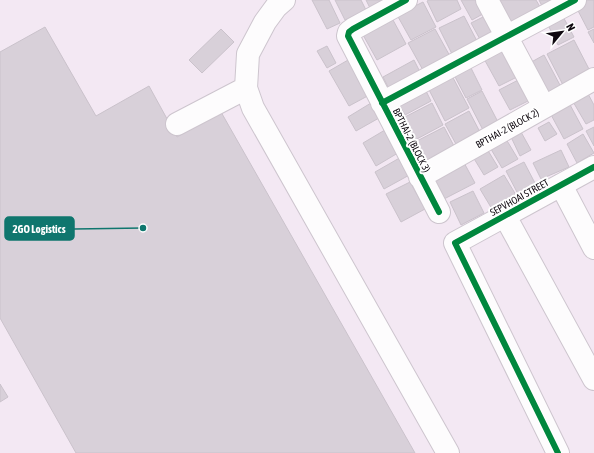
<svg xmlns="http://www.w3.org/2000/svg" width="594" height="453" font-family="'Asap Condensed',sans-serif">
<rect width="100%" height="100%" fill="#f3e8f3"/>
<path fill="#d8d0d9" stroke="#cac2cb" d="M 312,0 L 329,0 L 340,23 L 327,29 Z
M 335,0 L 361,0 L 366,10 L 345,20 Z
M 366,0 L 382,0 L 383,1 L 370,8 Z
M 429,0 L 457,0 L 461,9 L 437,22 L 427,1 Z
M 461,0 L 485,0 L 490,10 L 472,20 Z
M 499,0 L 536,0 L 543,12 L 513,28 Z
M 539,0 L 559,0 L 543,8 Z
M 580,0 L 594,0 L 594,27 L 588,30 L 574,3 Z
M 423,2 L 436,27 L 411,40 L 397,15 Z
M 560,11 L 574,37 L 558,45 L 545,19 Z
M 491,13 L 501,33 L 482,43 L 471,23 Z
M 464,16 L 478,43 L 453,56 L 439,28 Z
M 393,20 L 406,44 L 377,60 L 363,35 Z
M 45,27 L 96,116 L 149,86 L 177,137 L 221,112 L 415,453 L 76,453 L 0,318 L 0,52 Z
M 221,29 L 234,42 L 202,73 L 189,60 Z
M 435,29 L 451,58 L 424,72 L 408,43 Z
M 594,29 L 594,43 L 588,32 Z
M 574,40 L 590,71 L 563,85 L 547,54 Z
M 505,45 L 521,75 L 499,86 L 483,57 Z
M 327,46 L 336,63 L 327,68 L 317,51 Z
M 544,55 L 561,87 L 542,96 L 526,65 Z
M 355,56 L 375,92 L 349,106 L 329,71 Z
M 414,60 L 421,74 L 390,91 L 383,77 Z
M 468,62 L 482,90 L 466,98 L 452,71 Z
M 450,72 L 469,108 L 445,121 L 426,84 Z
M 524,77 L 534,98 L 510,110 L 499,90 Z
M 423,85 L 431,101 L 405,115 L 396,99 Z
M 482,91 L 498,122 L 483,130 L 467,99 Z
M 587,92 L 594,105 L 594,120 L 586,124 L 572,100 Z
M 568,101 L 583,129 L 564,139 L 549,111 Z
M 371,103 L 379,118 L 356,131 L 348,117 Z
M 432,103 L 443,125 L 415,140 L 403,118 Z
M 469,111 L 481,134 L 457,146 L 445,124 Z
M 549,122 L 557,134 L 545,141 L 538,128 Z
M 390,127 L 403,150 L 376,166 L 363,143 Z
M 444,127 L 454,146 L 426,161 L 415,142 Z
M 594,127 L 594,146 L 586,131 Z
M 521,132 L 531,150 L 520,156 L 511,137 Z
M 503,134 L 518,159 L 502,168 L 488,144 Z
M 583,134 L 594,153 L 577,163 L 567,144 Z
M 487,149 L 498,167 L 484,175 L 473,157 Z
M 561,150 L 569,167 L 541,179 L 533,163 Z
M 403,156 L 413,173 L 384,189 L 375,172 Z
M 462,159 L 475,183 L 444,199 L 432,175 Z
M 524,162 L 536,185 L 518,194 L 506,171 Z
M 504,175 L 516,195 L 492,209 L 480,189 Z
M 410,182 L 425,209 L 401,222 L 386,194 Z
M 473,191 L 484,213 L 461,225 L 450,202 Z
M 0,384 L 8,397 L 0,402 Z"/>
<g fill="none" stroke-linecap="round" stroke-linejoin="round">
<g stroke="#cdc5ce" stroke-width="24">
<path id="minor" d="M 284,0 L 276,7 L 265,22 L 248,54 L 246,88 L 253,108 L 448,453
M 406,0 L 353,29 L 349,32 L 348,36 L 439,212
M 487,0 L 544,107
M 382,103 L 575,0
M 177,124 L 246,88
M 420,177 L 594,79
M 561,185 L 594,248
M 505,216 L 594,379
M 558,453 L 455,243 L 594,167"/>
</g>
<use href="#minor" stroke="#fdfcfd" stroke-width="22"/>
<g stroke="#fff" stroke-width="8">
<path id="cycleway" d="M 406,0 L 353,29 L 349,32 L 348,36 L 439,212
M 382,103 L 575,0
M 558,453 L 455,243 L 594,167"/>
</g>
<use href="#cycleway" stroke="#00873e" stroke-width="6"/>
</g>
<g text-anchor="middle" stroke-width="4" stroke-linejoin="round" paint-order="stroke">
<g font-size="10" fill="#0f0910" stroke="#fff">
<text transform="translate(507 128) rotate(-29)" y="4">BPTHAI-2 (BLOCK 2)</text>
<text transform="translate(412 140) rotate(63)" y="4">BPTHAI-2 (BLOCK 3)</text>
<text transform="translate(519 197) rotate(-29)" y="4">SEPVHOAI STREET</text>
</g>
</g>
<path fill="none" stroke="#0f766e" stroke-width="1.5" d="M143 228L74 229"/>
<circle fill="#0f766e" stroke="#fff" stroke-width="1.5" cx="143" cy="228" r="4"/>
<rect fill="#0f766e" stroke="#0f766e" stroke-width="1.5" x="5" y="217" width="69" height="23" rx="4"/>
<g font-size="11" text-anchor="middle" font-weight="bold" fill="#fff">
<text x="39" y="233">2GO Logistics</text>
</g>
<g transform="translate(562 32) rotate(61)" stroke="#ffffff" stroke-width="3" paint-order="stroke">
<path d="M0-3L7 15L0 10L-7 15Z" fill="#0f0910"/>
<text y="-6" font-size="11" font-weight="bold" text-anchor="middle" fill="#0f0910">N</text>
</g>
</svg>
